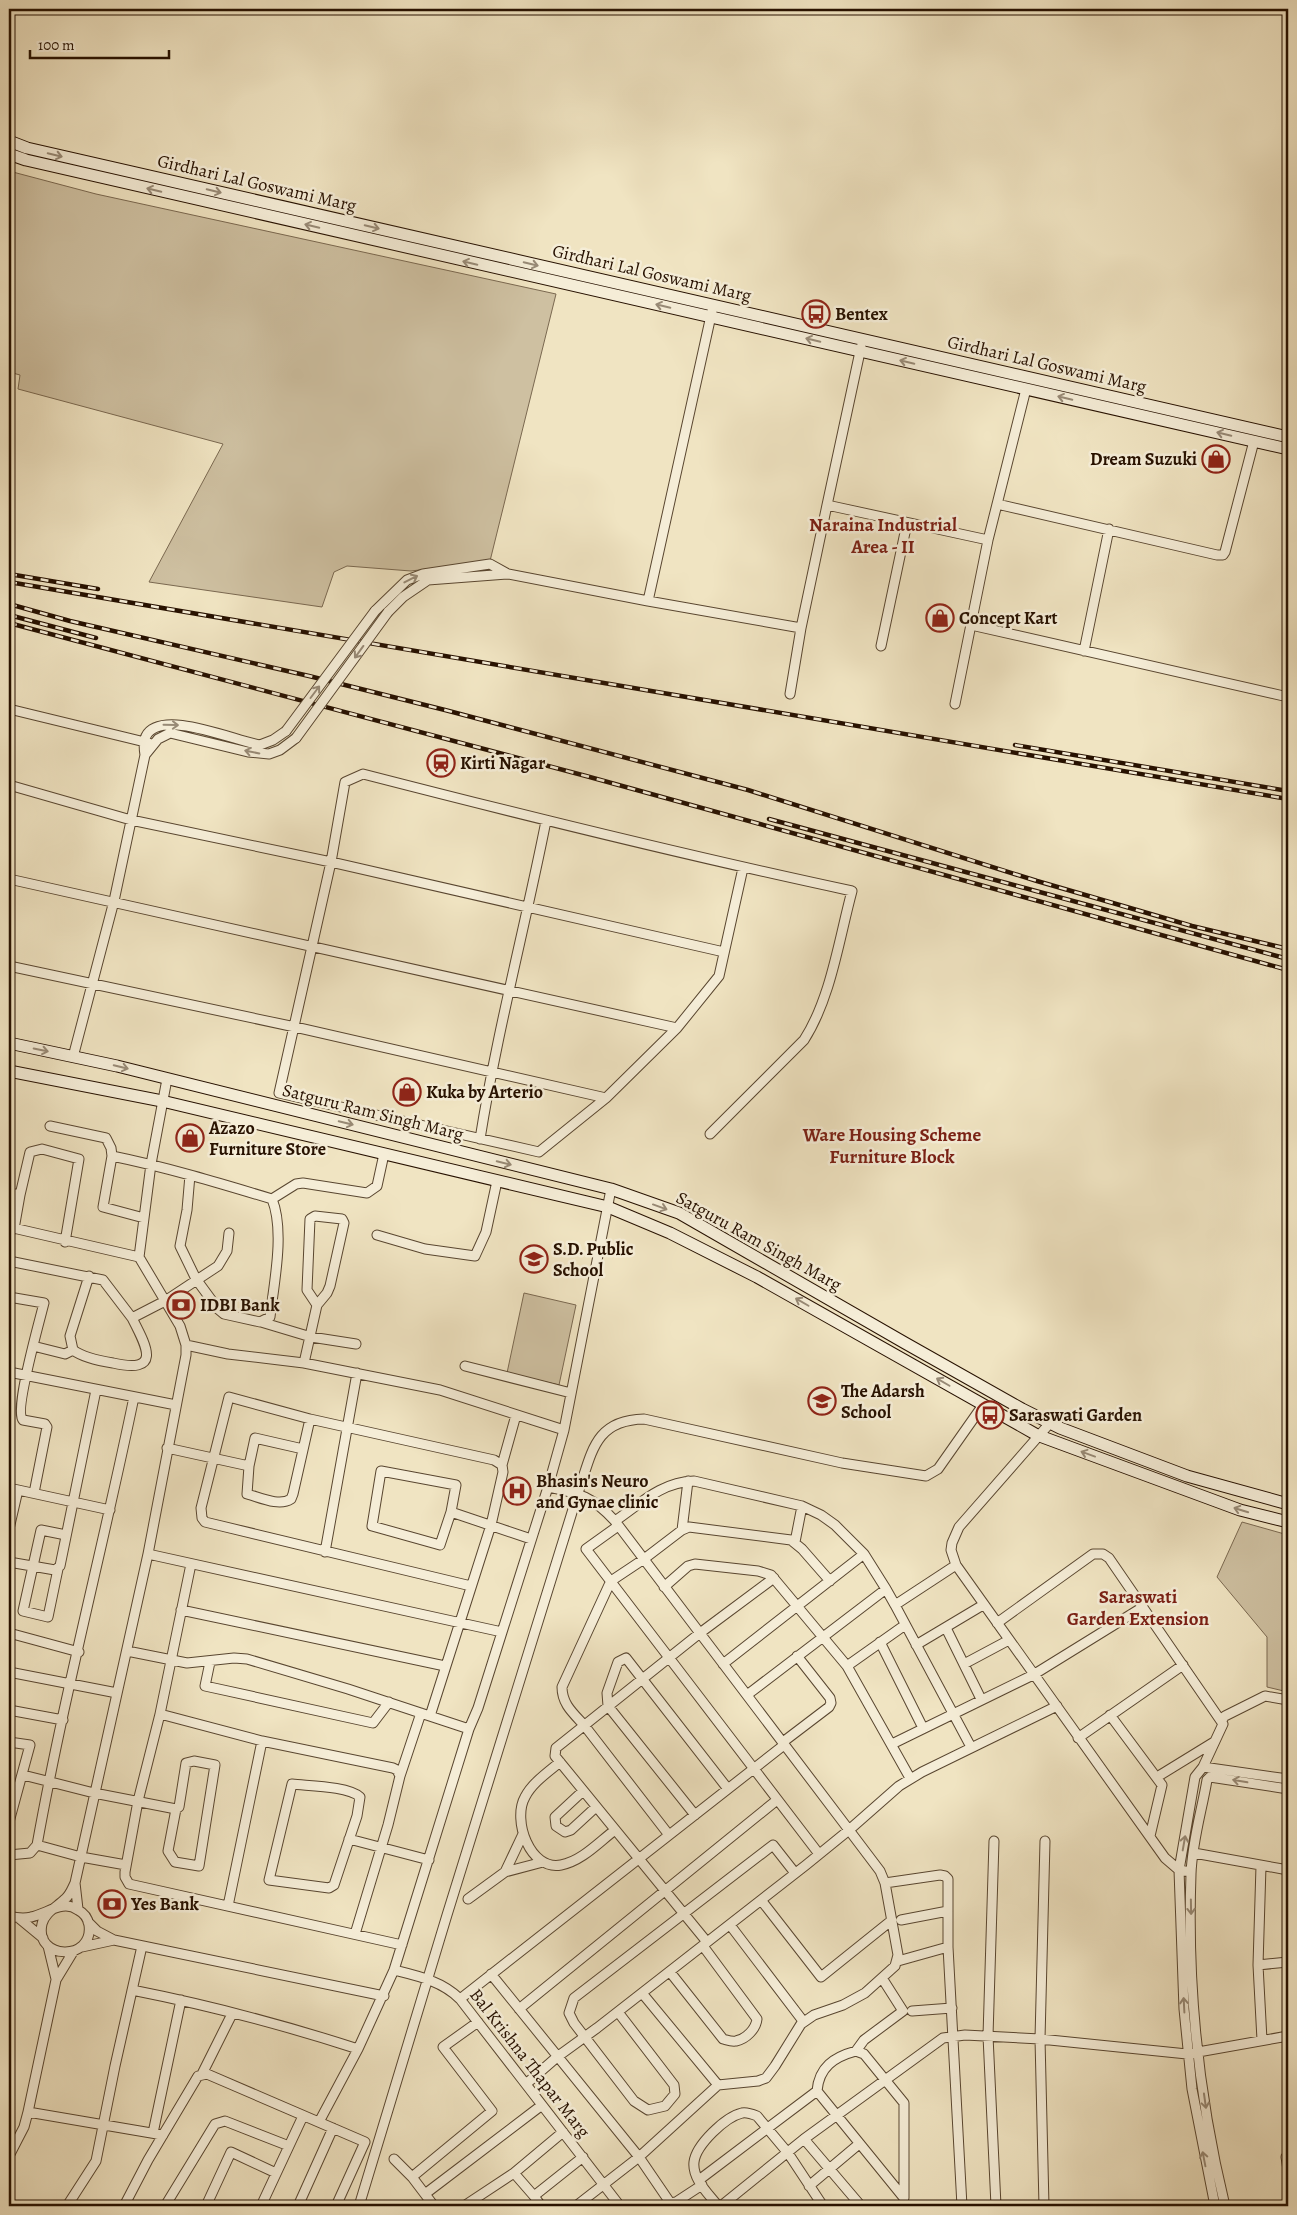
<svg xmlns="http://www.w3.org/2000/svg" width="1297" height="2215" font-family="Alegreya,serif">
<rect width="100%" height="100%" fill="#f0e4c2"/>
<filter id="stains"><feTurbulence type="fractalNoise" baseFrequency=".004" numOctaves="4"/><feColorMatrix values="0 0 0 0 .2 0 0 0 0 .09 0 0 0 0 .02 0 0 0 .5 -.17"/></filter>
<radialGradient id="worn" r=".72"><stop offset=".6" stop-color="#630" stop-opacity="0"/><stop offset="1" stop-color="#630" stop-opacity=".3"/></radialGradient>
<path fill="#cec0a1" stroke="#7a6850" d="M 9,171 L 96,194 L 556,294 L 490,561 L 411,571 L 347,566 L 334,572 L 322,607 L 149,582 L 223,444 L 18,389 L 20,375 L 9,372 Z
M 524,1293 L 576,1305 L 559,1385 L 507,1373 Z
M 1242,1522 L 1288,1535 L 1288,1692 L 1267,1687 L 1267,1637 L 1217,1577 Z"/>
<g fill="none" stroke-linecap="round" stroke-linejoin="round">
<g stroke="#594630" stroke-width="11">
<path id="street" d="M 1208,9 L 1210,9
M 997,504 L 1217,555 L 1223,555 L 1225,552 L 1254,441
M 827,505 L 861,347
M 988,540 L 1026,389
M 648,601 L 801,628 L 790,694
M 375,611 L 407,580 L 423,574 L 490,564 L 508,574 L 648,601 L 712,311
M 388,612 L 403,597 L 428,580 L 507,574
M 971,625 L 1288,697
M 801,628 L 827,505 L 988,540 L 955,704
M 881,646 L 907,523
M 1084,651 L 1109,529
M 9,709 L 149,743
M 145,755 L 158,739 L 170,733 L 248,752 L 269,754 L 280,750 L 296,738
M 9,785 L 131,820 L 331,862 L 724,952
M 9,879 L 677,1028
M 9,966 L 295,1027 L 606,1098
M 73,1057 L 114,901 L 145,755 C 144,749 143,742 146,736 C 161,708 235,741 260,745 L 273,740 L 286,731
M 50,1126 L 106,1138 L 111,1148 L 112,1156 C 166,1167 219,1183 272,1199 C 285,1231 274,1283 270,1317 L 260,1322 L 224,1314 L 218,1309 L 196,1279 L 180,1246 L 187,1210 L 190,1175
M 710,1134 L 804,1040 C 831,998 839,939 852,891 C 688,856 526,816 363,774 L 345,782 L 331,862 L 279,1093 L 539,1152 L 606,1098 L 677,1028 L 719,976 L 743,868
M 480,1139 C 497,1032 525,927 546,821
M 112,1156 L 103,1207 L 144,1218
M 9,1193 L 20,1195 L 30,1152 L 42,1149 L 79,1159 L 65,1242
M 272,1199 L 296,1184 L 303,1183 L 367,1193 L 377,1186 L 384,1154
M 9,1227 L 139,1257
M 14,1229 L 20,1195
M 377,1235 L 425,1249 L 475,1256 L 486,1232 L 497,1181
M 9,1261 L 103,1280 L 132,1318 L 165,1301 L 218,1266 L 227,1251 L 229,1233
M 89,1276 L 70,1336 L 73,1350 C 84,1358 100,1361 113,1363 C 162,1374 147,1347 132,1318
M 9,1297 L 44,1303 C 40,1319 14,1411 23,1420 L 45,1424 L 47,1427 L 34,1493
M 261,1322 L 311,1337 L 356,1344
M 186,1345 L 228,1354 L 304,1363 L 440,1390 L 564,1430
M 33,1346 L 65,1354 L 73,1350
M 304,1363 L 317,1305 L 327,1293 L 330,1286 L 344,1223 L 342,1219 L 315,1216 L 310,1219 L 307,1290 L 317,1305
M 465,1366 L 571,1393
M 9,1372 L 176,1405
M 1050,1423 L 959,1527 L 952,1543 L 951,1550 L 956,1565 L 1165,1858 L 1179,1870 L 1191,1872
M 167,1448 L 249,1466
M 303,1449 L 255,1438 L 249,1466 L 247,1494 C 259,1497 279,1507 291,1499 L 293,1494 L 310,1419
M 502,1465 L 516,1415
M 381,1471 L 456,1485 L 451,1512 L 440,1545 L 372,1526 Z
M 548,1487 C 580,1493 593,1497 615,1521 L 849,1830 L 880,1871 L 885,1883 L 898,1955 L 895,1966 L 865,1993 L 843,2005 L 814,2015 L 801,2024 L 775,2066 L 766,2078 L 758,2081 L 718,2085 L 639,2157 L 576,2206
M 9,1488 L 110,1510
M 451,1512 L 531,1539
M 615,1521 C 640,1504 661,1482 694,1481 L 802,1506 L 821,1515 L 835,1525 L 864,1554 L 886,1589
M 618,1526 L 586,1549 L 819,1854
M 9,1529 L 18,1490
M 682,1530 L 688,1481
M 795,1542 L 802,1506
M 325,1552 L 357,1373
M 148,1554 L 502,1632
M 9,1562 L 55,1570 L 60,1566 L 96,1390
M 191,1564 L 160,1714 L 262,1741 L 393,1768 L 397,1770 L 400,1776 L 388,1825 L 355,1934
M 956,1565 L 895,1605 L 971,1747
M 58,1569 L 48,1617 L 23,1611 L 41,1530 L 66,1535
M 664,1587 L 688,1566 L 695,1564 L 758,1571 L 771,1575 L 847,1666 L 910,1778
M 181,1610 L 445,1666
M 997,1623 L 1093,1554 L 1103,1554 L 1109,1558 L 1223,1724 L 1203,1767 L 1195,1777 L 1179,1870 L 1184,2009 L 1192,2089 L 1215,2206
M 946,1628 L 981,1699
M 9,1633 L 79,1652
M 880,1642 L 923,1728
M 916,1645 L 983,1605
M 127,1651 L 187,1663 L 234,1658 L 247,1659 L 348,1689 L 469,1729
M 210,1662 L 205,1686 L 373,1723 L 389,1702
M 723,1664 L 864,1554
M 964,1664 L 1009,1640
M 847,1666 L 905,1625
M 9,1672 L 117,1693
M 747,1695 L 886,1589 L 895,1605
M 9,1710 L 63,1720
M 160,1714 L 138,1801 L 125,1872 L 125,1877 L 129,1884 L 402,1945
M 1110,1715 L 1162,1785 L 1150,1836
M 430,1716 L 491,1525 L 503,1472 L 502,1465 L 494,1460 L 310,1419 L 229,1397 L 201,1508 L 202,1518 L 205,1522 L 471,1586
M 1221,1721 L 1225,1716 L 1265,1696 L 1288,1700
M 1078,1738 L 1183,1665
M 9,1742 L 30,1745 L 9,1822
M 783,1742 L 829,1707 L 831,1703 L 830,1698 L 797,1656
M 892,1744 L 1033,1675 L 1143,1607
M 560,1762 C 548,1772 532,1783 525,1797 C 512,1820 530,1871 561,1865 C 582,1861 599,1842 615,1830
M 1203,1767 L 1288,1779
M 23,1775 L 94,1793 L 176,1809 L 179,1807 L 186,1763 L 194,1761 L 215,1765 L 199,1866 L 175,1862 L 168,1851 L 176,1809
M 400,1776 L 421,1713
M 1157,1777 L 1214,1742
M 292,1784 C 308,1786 348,1786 360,1797 L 357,1816 L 334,1885 L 329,1888 L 269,1880 Z
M 583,1791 L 555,1817 L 556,1826 L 565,1832 L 571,1830 L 596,1807
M 695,1815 L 608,1706 L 607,1693 L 618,1662 L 626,1658 L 728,1789
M 523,1834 L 505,1872 L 543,1862
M 669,1835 L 584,1725 C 573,1713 562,1704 562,1687 L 609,1585 L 614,1579 L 644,1559 L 682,1530 L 689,1527 L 791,1540 L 802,1549 L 830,1581
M 349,1839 L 429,1860
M 994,1841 L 988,2036 L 996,2206
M 37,1845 L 81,1857 L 126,1865
M 1194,1853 L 1288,1870
M 9,1855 L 30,1853 L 37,1845 C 64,1695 103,1547 134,1397
M 1261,1866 L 1258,1965 L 1262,2040
M 75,1883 L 78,1909
M 885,1883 L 940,1875 L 945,1876 L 948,1879 L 948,1947 L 962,2206
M 468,1899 L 505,1872
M 761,1900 L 821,1977 L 892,1920
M 228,1906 L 262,1741
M 9,1916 C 17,1918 23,1919 31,1917 C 47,1914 63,1899 78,1910 C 84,1913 88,1919 89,1925 C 94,1962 34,1960 42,1924 C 45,1912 57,1907 65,1899 C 70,1895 72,1889 75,1883 L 148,1554 L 186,1355 L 186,1345 L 180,1326 L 139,1257 L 151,1164 L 167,1079
M 20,1919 L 43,1938
M 901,1920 L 948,1911
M 88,1922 L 97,1931 L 114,1940 L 384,1996
M 730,1925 L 803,2021
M 707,1942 L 555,1756 L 556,1748 L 700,1633 L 774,1578
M 48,1946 L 56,1979
M 82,1947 L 114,1940
M 898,1961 L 948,1947
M 1258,1965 L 1288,1962
M 394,1970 C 418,1976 442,1981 460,1999 L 620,2206
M 670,1972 L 723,2039 C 727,2040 732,2042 736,2041 C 746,2039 756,2029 757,2019 L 703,1946
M 491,1974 L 639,2157 L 669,2201 L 671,2203 L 676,2202 L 702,2185
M 132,1990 C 208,2005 284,2025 358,2049
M 642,1993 L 718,2085
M 460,1999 L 784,1745
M 519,2009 L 777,1800
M 912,2011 L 952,2008
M 618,2012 L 674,2085 L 675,2094 L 665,2106 L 648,2110 L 634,2101 L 574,2023 L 569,2013 L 574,1998 L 773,1845 L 795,1873
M 856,2051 L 864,2054 L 904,2103 L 904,2198 L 817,2091 C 819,2067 834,2057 856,2051 Z
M 856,2051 L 864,2040 L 903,2011 L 882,1978
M 202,2074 L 232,2014
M 526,2084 L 557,2057 L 597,2028 L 806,1865 L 849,1830 L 899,1786 L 922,1772 L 1057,1706
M 28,2112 L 163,2135
M 319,2122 L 358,2049 L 394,1970 L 469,1729 L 478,1708 L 548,1487 L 564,1430 L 611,1189
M 153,2133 L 181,2000
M 804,2139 L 861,2206
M 1288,2155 L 1286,2157 L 1288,2170
M 9,2156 L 24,2127 L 28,2112 L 56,1980 L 73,1952
M 394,2159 L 412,2177 L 434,2206
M 514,2173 L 563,2132
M 412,2177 L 492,2111 L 443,2047 L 478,2022
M 699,2180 L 817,2091
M 809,2186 L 859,2144
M 425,2194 L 542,2105
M 67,2206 L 96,2161 L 115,2066 L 142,1946
M 124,2206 L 148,2160 L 198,2076 L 207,2074 L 365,2142 L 336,2206
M 165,2206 L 215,2124 L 225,2121 L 289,2146
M 206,2206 L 231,2152 L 276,2173
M 261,2206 L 303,2116
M 298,2206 L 333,2128
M 359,2206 L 447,1915 L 578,1493 C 592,1453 594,1420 644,1419 L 842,1463 L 926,1476 L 938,1469 L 983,1405
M 464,2206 L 514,2173 L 534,2196
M 541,2206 L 534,2196 L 583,2157
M 718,2206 C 709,2194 692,2179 694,2162 C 696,2145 725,2117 742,2113 C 747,2112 752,2114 757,2116 L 788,2153 L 823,2206
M 721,2206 L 804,2139 L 943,2038 L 965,2035 L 1040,2039 L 1187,2054 L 1288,2036
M 1044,2206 L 1040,2039 L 1045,1841
M 1225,2206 C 1199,2099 1187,1984 1191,1874 C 1192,1842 1202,1810 1207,1780 L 1210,1777 L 1288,1789"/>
</g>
<g stroke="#271100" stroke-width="13">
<path id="secondary" d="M 9,141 L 27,148 L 1288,437
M 9,154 L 26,160 L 1288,449
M 9,1043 L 117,1066 L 611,1189 L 679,1213 L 905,1343 L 1022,1409 L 1060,1428 L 1187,1476 L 1288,1504
M 9,1071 L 162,1101 L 608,1207 L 670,1233 L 757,1277 L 1037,1435 L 1240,1510 L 1288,1522"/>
</g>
<use href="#street" stroke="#f5edd7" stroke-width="9"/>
<use href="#secondary" stroke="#f5edd7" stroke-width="11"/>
<g stroke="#271100" stroke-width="4.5">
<path id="rail" d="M 9,574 L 98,589
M 9,582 L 1288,799
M 9,604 L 70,621 L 309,676 L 445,710 L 748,790 L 1037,881 L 1192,926 L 1288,949
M 9,615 L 96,638
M 9,623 L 586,776 L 1288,970
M 1015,745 L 1288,791
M 769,819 L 1288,959"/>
</g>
<use href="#rail" stroke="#f5edd7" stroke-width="2.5" stroke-dasharray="8" stroke-linecap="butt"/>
<g stroke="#594630" stroke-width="11" stroke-linecap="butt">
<path id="street-bridge" d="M 286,731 L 375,611
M 296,738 L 388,612"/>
</g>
<use href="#street-bridge" stroke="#f5edd7" stroke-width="9"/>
</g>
<defs><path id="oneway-shaft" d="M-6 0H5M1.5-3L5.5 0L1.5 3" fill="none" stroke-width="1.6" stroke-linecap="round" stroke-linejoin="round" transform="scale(1.25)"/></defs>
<g stroke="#988a76">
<use href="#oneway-shaft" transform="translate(55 155) rotate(13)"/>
<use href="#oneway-shaft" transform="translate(154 190) rotate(-167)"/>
<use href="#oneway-shaft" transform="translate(214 191) rotate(13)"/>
<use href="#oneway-shaft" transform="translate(312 226) rotate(-167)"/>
<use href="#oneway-shaft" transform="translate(372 227) rotate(13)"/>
<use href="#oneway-shaft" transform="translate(470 263) rotate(-167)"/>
<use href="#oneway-shaft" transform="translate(531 264) rotate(13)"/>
<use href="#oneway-shaft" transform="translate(663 306) rotate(-167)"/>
<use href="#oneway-shaft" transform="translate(813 340) rotate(-167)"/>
<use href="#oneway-shaft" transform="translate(907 362) rotate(-167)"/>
<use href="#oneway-shaft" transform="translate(1065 398) rotate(-167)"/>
<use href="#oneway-shaft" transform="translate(1224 434) rotate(-167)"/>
<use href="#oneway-shaft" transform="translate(411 579) rotate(-27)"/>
<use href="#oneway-shaft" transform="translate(359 652) rotate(126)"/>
<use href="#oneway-shaft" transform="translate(315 692) rotate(-53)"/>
<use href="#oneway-shaft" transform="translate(171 725) rotate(1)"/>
<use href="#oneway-shaft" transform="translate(252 752) rotate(-169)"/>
<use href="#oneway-shaft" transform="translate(41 1050) rotate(12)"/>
<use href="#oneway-shaft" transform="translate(121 1067) rotate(14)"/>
<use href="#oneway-shaft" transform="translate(346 1123) rotate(14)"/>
<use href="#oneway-shaft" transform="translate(504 1163) rotate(14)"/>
<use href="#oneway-shaft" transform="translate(660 1207) rotate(20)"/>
<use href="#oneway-shaft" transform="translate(802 1302) rotate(-150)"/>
<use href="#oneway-shaft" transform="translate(943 1382) rotate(-150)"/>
<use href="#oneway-shaft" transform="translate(1088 1454) rotate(-160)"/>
<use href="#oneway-shaft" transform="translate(1241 1510) rotate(-163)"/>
<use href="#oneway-shaft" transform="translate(1240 1781) rotate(-170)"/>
<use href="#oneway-shaft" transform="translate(1184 1843) rotate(-80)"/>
<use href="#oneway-shaft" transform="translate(1191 1907) rotate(89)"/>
<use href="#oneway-shaft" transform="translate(1184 2005) rotate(-93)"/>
<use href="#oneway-shaft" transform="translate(1205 2101) rotate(82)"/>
<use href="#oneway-shaft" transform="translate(1204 2159) rotate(-101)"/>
</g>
<defs>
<g id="bus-ring" transform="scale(1.4375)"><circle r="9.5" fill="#f5edd7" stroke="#8f2418" stroke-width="1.5"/><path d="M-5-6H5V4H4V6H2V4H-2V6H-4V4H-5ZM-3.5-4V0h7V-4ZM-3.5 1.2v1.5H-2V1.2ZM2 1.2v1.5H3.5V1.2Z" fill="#8f2418"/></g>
<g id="shop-ring" transform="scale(1.4375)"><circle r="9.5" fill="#f5edd7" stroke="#8f2418" stroke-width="1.5"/><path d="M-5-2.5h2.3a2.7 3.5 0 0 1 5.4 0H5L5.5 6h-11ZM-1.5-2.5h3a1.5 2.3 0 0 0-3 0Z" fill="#8f2418"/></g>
<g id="station-ring" transform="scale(1.4375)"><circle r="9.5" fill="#f5edd7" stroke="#8f2418" stroke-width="1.5"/><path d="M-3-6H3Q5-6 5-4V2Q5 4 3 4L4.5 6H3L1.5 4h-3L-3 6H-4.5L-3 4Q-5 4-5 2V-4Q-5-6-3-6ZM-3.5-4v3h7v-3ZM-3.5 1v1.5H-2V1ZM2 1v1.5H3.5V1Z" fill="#8f2418"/></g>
<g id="school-ring" transform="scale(1.4375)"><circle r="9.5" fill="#f5edd7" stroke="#8f2418" stroke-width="1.5"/><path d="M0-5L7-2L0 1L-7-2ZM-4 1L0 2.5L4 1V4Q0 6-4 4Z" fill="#8f2418"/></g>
<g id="bank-ring" transform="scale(1.4375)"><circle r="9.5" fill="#f5edd7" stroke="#8f2418" stroke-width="1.5"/><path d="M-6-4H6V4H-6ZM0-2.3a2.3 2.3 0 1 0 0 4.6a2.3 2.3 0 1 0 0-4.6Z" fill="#8f2418"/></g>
<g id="hospital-ring" transform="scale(1.4375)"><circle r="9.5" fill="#f5edd7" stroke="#8f2418" stroke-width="1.5"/><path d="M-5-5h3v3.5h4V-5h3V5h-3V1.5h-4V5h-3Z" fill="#8f2418"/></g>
</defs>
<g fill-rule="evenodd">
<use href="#bus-ring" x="816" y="314"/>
<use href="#shop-ring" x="1216" y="459"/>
<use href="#shop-ring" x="940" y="618"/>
<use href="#station-ring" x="441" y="763"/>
<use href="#shop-ring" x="407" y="1092"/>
<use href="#shop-ring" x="190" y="1138"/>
<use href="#school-ring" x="534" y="1259"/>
<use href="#bank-ring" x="181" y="1305"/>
<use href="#school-ring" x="822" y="1401"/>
<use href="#bus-ring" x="990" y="1415"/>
<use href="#hospital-ring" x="517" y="1491"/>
<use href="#bank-ring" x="112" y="1904"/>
</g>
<g text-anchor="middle" stroke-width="5" stroke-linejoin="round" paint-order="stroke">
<g font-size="18" fill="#271100" stroke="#f5edd7">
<text transform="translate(257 183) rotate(13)" y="6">Girdhari Lal Goswami Marg</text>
<text transform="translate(652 273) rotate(13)" y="6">Girdhari Lal Goswami Marg</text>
<text transform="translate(1047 364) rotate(13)" y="6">Girdhari Lal Goswami Marg</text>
<text transform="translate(373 1112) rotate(14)" y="6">Satguru Ram Singh Marg</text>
<text transform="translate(759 1241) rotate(29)" y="6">Satguru Ram Singh Marg</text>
<text transform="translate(530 2063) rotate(52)" y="6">Bal Krishna Thapar Marg</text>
</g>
<g font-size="18" font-weight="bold" fill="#271100" stroke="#f5edd7" text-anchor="start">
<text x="835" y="320">Bentex</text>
<text x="1197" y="465" text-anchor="end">Dream Suzuki</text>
<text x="959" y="624">Concept Kart</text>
<text x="460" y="769">Kirti Nagar</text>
<text x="426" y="1098">Kuka by Arterio</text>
<text x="209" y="1134">Azazo<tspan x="209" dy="21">Furniture Store</tspan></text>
<text x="553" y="1255">S.D. Public<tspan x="553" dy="21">School</tspan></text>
<text x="200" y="1311">IDBI Bank</text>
<text x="841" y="1397">The Adarsh<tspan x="841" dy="21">School</tspan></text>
<text x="1009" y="1421">Saraswati Garden</text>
<text x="536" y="1487">Bhasin's Neuro<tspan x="536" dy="21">and Gynae clinic</tspan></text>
<text x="131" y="1910">Yes Bank</text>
</g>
<g font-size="19" font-weight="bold" fill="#7a1f14" stroke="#f5edd7">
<text x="883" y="531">Naraina Industrial<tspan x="883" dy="22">Area - II</tspan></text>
<text x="892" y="1141">Ware Housing Scheme<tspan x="892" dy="22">Furniture Block</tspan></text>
<text x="1138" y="1603">Saraswati<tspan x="1138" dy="22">Garden Extension</tspan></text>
</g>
</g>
<rect width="1297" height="2215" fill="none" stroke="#f0e4c2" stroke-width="30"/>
<rect x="10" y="10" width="1277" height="2195" fill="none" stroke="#271100" stroke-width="2.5"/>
<rect x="15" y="15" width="1267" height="2185" fill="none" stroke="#271100"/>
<path d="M30 50v8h139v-8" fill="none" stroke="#271100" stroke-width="2.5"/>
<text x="38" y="50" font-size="15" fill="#271100" stroke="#f5edd7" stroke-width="4" paint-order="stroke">100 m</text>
<rect width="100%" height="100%" filter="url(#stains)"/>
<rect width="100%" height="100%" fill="url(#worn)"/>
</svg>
